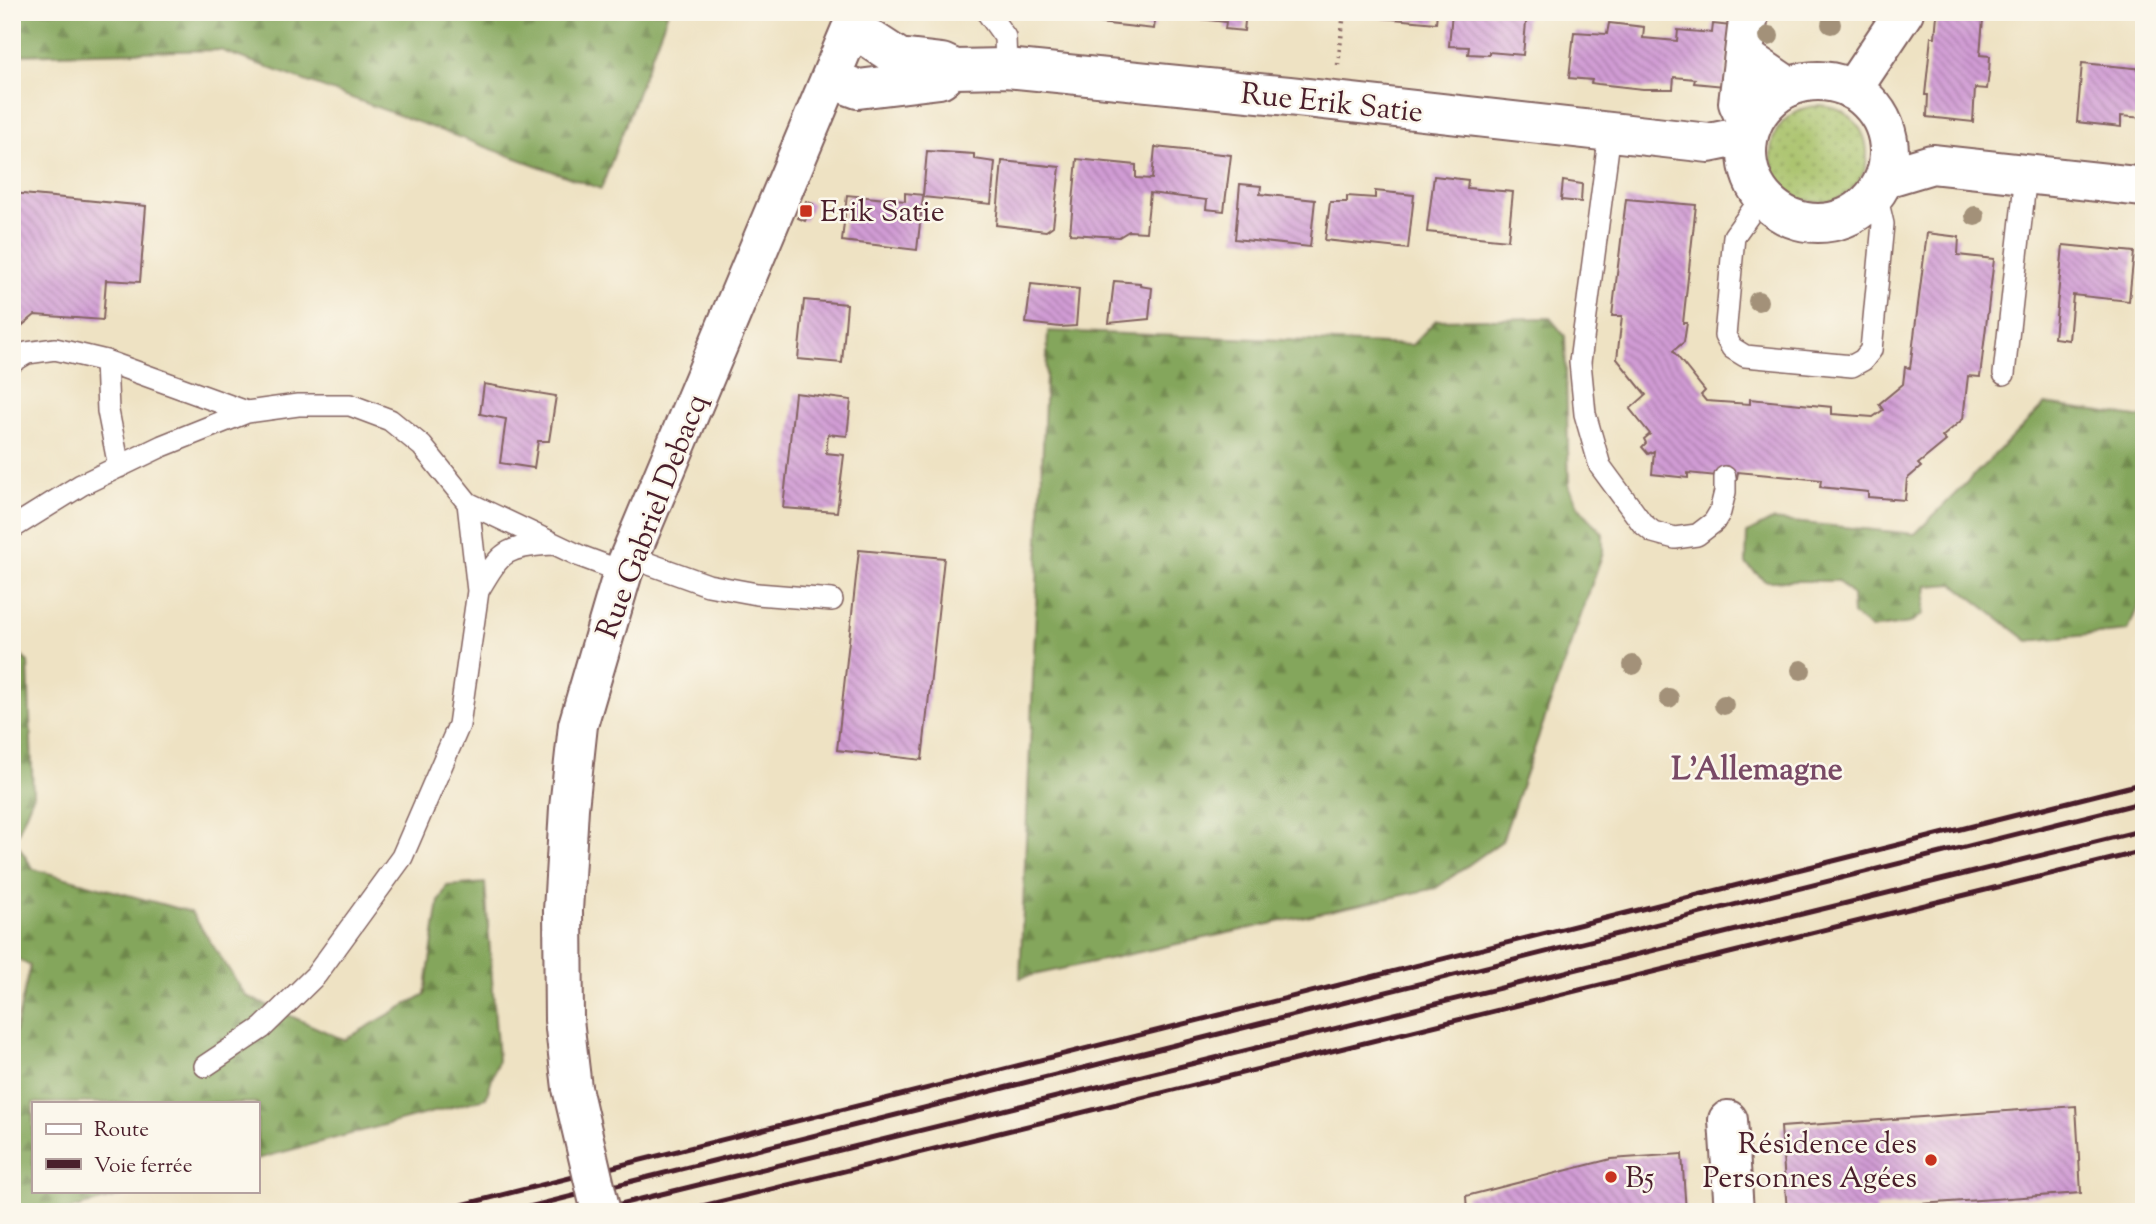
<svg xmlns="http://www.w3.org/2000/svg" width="2156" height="1224" font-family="'Sorts Mill Goudy',serif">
<defs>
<pattern id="grass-dots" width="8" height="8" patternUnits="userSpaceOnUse" patternTransform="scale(1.75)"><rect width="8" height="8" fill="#a6c066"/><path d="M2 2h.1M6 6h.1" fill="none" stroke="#899b54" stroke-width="1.8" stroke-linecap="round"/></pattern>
<pattern id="forest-firs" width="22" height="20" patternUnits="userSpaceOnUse" patternTransform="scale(1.75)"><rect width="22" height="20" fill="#84a65b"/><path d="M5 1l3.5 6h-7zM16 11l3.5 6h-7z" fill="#6e874b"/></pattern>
<pattern id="building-back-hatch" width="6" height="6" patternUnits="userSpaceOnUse" patternTransform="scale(1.75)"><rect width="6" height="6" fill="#d09bd4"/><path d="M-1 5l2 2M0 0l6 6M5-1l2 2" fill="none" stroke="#ab7eac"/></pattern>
</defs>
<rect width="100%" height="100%" fill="#fbf7ec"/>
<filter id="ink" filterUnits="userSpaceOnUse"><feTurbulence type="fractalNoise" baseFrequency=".0143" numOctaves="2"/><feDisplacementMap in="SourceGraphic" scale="14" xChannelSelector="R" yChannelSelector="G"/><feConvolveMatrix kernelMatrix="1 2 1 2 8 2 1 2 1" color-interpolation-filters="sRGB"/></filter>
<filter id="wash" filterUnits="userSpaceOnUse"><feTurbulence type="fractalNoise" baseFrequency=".00686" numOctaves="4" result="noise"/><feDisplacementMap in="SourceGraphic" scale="28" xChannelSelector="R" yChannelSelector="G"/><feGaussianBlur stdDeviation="1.57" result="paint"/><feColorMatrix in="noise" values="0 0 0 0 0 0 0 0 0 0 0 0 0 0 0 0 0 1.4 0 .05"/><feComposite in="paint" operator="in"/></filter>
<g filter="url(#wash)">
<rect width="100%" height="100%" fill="#eee2c3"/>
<path fill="url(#grass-dots)" stroke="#787048" stroke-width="2" d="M1771 154a48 48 0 1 1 96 0a48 48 0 1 1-96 0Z"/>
<path fill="url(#forest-firs)" stroke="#676243" stroke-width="2" d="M 12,12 L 668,12 L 601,189 L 220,50 L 12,55 Z
M 1550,318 L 1565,336 L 1569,487 L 1579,507 L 1603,534 L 1603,552 L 1502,841 L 1436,888 L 1020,978 L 1048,331 L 1412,345 L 1436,320 Z
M 2045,404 L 2144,418 L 2144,590 L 2128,631 L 2028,641 L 1954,584 L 1927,586 L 1923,614 L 1910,623 L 1871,629 L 1853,615 L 1852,595 L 1838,581 L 1765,581 L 1746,564 L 1747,533 L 1772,520 L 1915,534 Z
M 12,648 L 28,662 L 33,796 L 15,840 L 33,869 L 191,912 L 246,996 L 344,1040 L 425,994 L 439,901 L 447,886 L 485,883 L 498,1060 L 486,1098 L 257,1159 L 257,1103 L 33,1103 L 33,1191 L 139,1191 L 60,1212 L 12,1212 L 12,1045 L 30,966 L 12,956 Z"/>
<g id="blocks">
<path fill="url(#building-back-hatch)" d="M 1101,12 L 1156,12 L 1154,29 L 1099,23 Z
M 1175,12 L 1246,12 L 1244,31 L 1225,29 L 1226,22 L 1174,16 Z
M 1351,12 L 1437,12 L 1436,23 L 1350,15 Z
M 1452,12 L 1527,12 L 1523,55 L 1489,52 L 1489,55 L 1468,54 L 1469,47 L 1449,46 Z
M 1937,15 L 1983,19 L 1980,55 L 1990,56 L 1989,72 L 1987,89 L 1975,88 L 1973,122 L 1927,117 L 1928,95 L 1925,95 L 1931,37 L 1935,37 Z
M 1609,23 L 1644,27 L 1643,38 L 1677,41 L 1678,30 L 1712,33 L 1713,24 L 1731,26 L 1724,86 L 1694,83 L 1695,79 L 1674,77 L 1673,89 L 1643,89 L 1598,84 L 1591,83 L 1592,80 L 1569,78 L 1574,32 L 1607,34 Z
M 2082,63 L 2144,69 L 2144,118 L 2121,116 L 2121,127 L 2077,122 Z
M 1155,147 L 1231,155 L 1224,211 L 1206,209 L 1207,200 L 1150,193 L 1146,232 L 1129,231 L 1119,237 L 1070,234 L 1077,159 L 1136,165 L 1136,178 L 1152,179 Z
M 927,151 L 974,154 L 974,159 L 995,162 L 991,204 L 923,197 L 917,250 L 842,241 L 847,195 L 905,201 L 905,193 L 923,195 Z
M 1002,161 L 1060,167 L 1053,226 L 1046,231 L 996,225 Z
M 1434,176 L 1468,180 L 1467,188 L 1513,192 L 1508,240 L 1427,232 Z
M 1563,181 L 1582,184 L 1581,202 L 1561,200 Z
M 1240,184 L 1261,186 L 1260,194 L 1315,200 L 1310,247 L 1235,239 Z
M 1375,191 L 1414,195 L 1408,249 L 1325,240 L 1330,202 L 1347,202 L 1347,196 L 1375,198 Z
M 12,193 L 146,206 L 140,282 L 106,280 L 103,320 L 35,315 L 12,334 Z
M 1626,199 L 1696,205 L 1683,323 L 1687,323 L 1684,342 L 1673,351 L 1705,391 L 1701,395 L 1706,401 L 1750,404 L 1750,399 L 1832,407 L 1832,414 L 1873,417 L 1883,410 L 1879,404 L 1903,384 L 1905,367 L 1910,368 L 1927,233 L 1959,237 L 1958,255 L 1994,259 L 1980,377 L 1968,376 L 1963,419 L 1942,437 L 1946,441 L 1918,464 L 1921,467 L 1907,479 L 1905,500 L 1868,497 L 1868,492 L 1820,487 L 1821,480 L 1738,472 L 1737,478 L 1688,473 L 1688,478 L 1652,474 L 1654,451 L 1648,454 L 1642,447 L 1646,443 L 1644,439 L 1650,434 L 1630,409 L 1646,395 L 1617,359 L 1622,316 L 1612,316 Z
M 806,201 L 813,204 L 805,221 L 798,218 Z
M 2063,245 L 2134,252 L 2129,301 L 2073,295 L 2069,340 L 2054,338 Z
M 1114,281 L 1140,283 L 1140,286 L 1152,288 L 1149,319 L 1109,323 Z
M 1031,284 L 1079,289 L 1076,326 L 1060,327 L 1026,323 Z
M 804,300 L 847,304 L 842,363 L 798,359 Z
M 484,384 L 556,396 L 549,441 L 538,441 L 534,468 L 500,463 L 506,419 L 480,414 Z
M 795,393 L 851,400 L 847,436 L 828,434 L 826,453 L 844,455 L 837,512 L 783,508 Z
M 859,550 L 944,558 L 922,760 L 837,750 Z
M 2076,1106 L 2081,1193 L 1876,1207 L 1876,1212 L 1787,1212 L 1781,1127 Z
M 1682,1154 L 1686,1212 L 1467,1212 L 1466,1196 L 1611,1159 Z"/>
</g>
</g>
<g filter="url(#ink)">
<use href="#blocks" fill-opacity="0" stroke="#836360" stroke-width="2"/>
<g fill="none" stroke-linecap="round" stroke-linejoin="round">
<g stroke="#836360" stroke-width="24">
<path id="lane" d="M 987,12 L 1005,37 L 1006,68
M 1610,132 L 1580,362 L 1585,414 L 1600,466 L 1642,523 L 1653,532 L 1675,538 L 1697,535 L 1714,522 L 1720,512 L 1725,492 L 1725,477
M 1762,197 L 1734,236 L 1725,336 L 1732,348 L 1745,356 L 1852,366 L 1863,360 L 1871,350 L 1883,224 L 1876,194
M 106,361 L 108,411 L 119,467
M 12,362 L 27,353 L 55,349 L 106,361 L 247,412
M 2004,374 L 2026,174
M 12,528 L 81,485 L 162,446 L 247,412 L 298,405 L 350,405 L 390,420 L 422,446 L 468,503 L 580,556 L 623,572
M 630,557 L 708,585 L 757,594 L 832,600
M 478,591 C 502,550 505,547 553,544
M 205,1066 L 262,1028 L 316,975 L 402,857 L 459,725 L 478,591 L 468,503"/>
</g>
<g stroke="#836360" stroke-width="42">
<path id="street" d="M 1749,12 L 1738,103 L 1750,129
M 1745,57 L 1789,87
M 1852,90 L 1904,12
M 1728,1120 L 1734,1212"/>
</g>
<g stroke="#836360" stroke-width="42">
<path id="secondary" d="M 831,79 L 858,89 L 940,79 L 945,75
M1747 152a71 71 0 1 1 142 0a71 71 0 1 1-142 0Z
M 1885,178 L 1932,164 L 2144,187
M 572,1088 L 564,1020 L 563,911 L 569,808 L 578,725 L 623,572 L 850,31 L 870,39 L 899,58 L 942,63 L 955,69 L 1006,68 L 1289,96 L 1709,143 L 1748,135"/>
</g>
<path stroke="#836360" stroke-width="4.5" stroke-dasharray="2 5" stroke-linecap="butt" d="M 1338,65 L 1344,12"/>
<use href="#lane" stroke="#fff" stroke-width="21"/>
<use href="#street" stroke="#fff" stroke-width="38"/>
<use href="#secondary" stroke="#fff" stroke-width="38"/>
<path stroke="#4a1f2b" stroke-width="5" d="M 434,1212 L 2144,783
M 509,1212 L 2144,802
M 588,1212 L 2144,830
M 678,1212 L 2144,851"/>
<g stroke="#836360" stroke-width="42" stroke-linecap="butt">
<path id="secondary-bridge" d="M 572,1088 L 601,1212"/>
</g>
<use href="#secondary-bridge" stroke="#fff" stroke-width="38"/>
</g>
<g fill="#a39179">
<circle cx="1831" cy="24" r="10"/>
<circle cx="1769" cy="36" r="10"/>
<circle cx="1975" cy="216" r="10"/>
<circle cx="1758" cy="301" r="10"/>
<circle cx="1633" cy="665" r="10"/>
<circle cx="1801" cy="670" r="10"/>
<circle cx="1669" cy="698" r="10"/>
<circle cx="1724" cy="705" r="10"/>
</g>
</g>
<g fill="#c8321e" stroke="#fbf7ec" stroke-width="2.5">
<rect x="799" y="204" width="14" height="14" rx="3.5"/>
<circle cx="1931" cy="1160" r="7"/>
<circle cx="1611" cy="1177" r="7"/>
</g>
<g text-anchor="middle" stroke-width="5" stroke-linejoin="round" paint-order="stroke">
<g font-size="30" fill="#4a1f2b" stroke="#fbf7ec">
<text transform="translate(1332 102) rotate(6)" y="10">Rue Erik Satie</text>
<text transform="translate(651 516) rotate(-69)" y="10">Rue Gabriel Debacq</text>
</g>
<g font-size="30" fill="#4a1f2b" stroke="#fbf7ec" text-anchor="start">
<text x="820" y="221">Erik Satie</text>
<text x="1917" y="1153" text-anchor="end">Résidence des<tspan x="1917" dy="34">Personnes Agées</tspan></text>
<text x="1625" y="1187">B5</text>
</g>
<g font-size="32" font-weight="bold" fill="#794a66" stroke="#fbf7ec">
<text x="1757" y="779">L'Allemagne</text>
</g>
</g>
<rect width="2156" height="1224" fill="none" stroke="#fbf7ec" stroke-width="42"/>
<rect x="32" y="1102" width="228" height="91" fill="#fbf7ec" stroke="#b4a19f" stroke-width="2"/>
<rect x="46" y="1124" width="35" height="10" fill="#ffffff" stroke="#b4a19f" stroke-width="2"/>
<text x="94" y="1136" font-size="21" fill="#4a1f2b">Route</text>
<rect x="46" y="1159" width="35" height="10" fill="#4a1f2b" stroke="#b4a19f" stroke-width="2"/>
<text x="94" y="1172" font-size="21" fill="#4a1f2b">Voie ferrée</text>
</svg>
